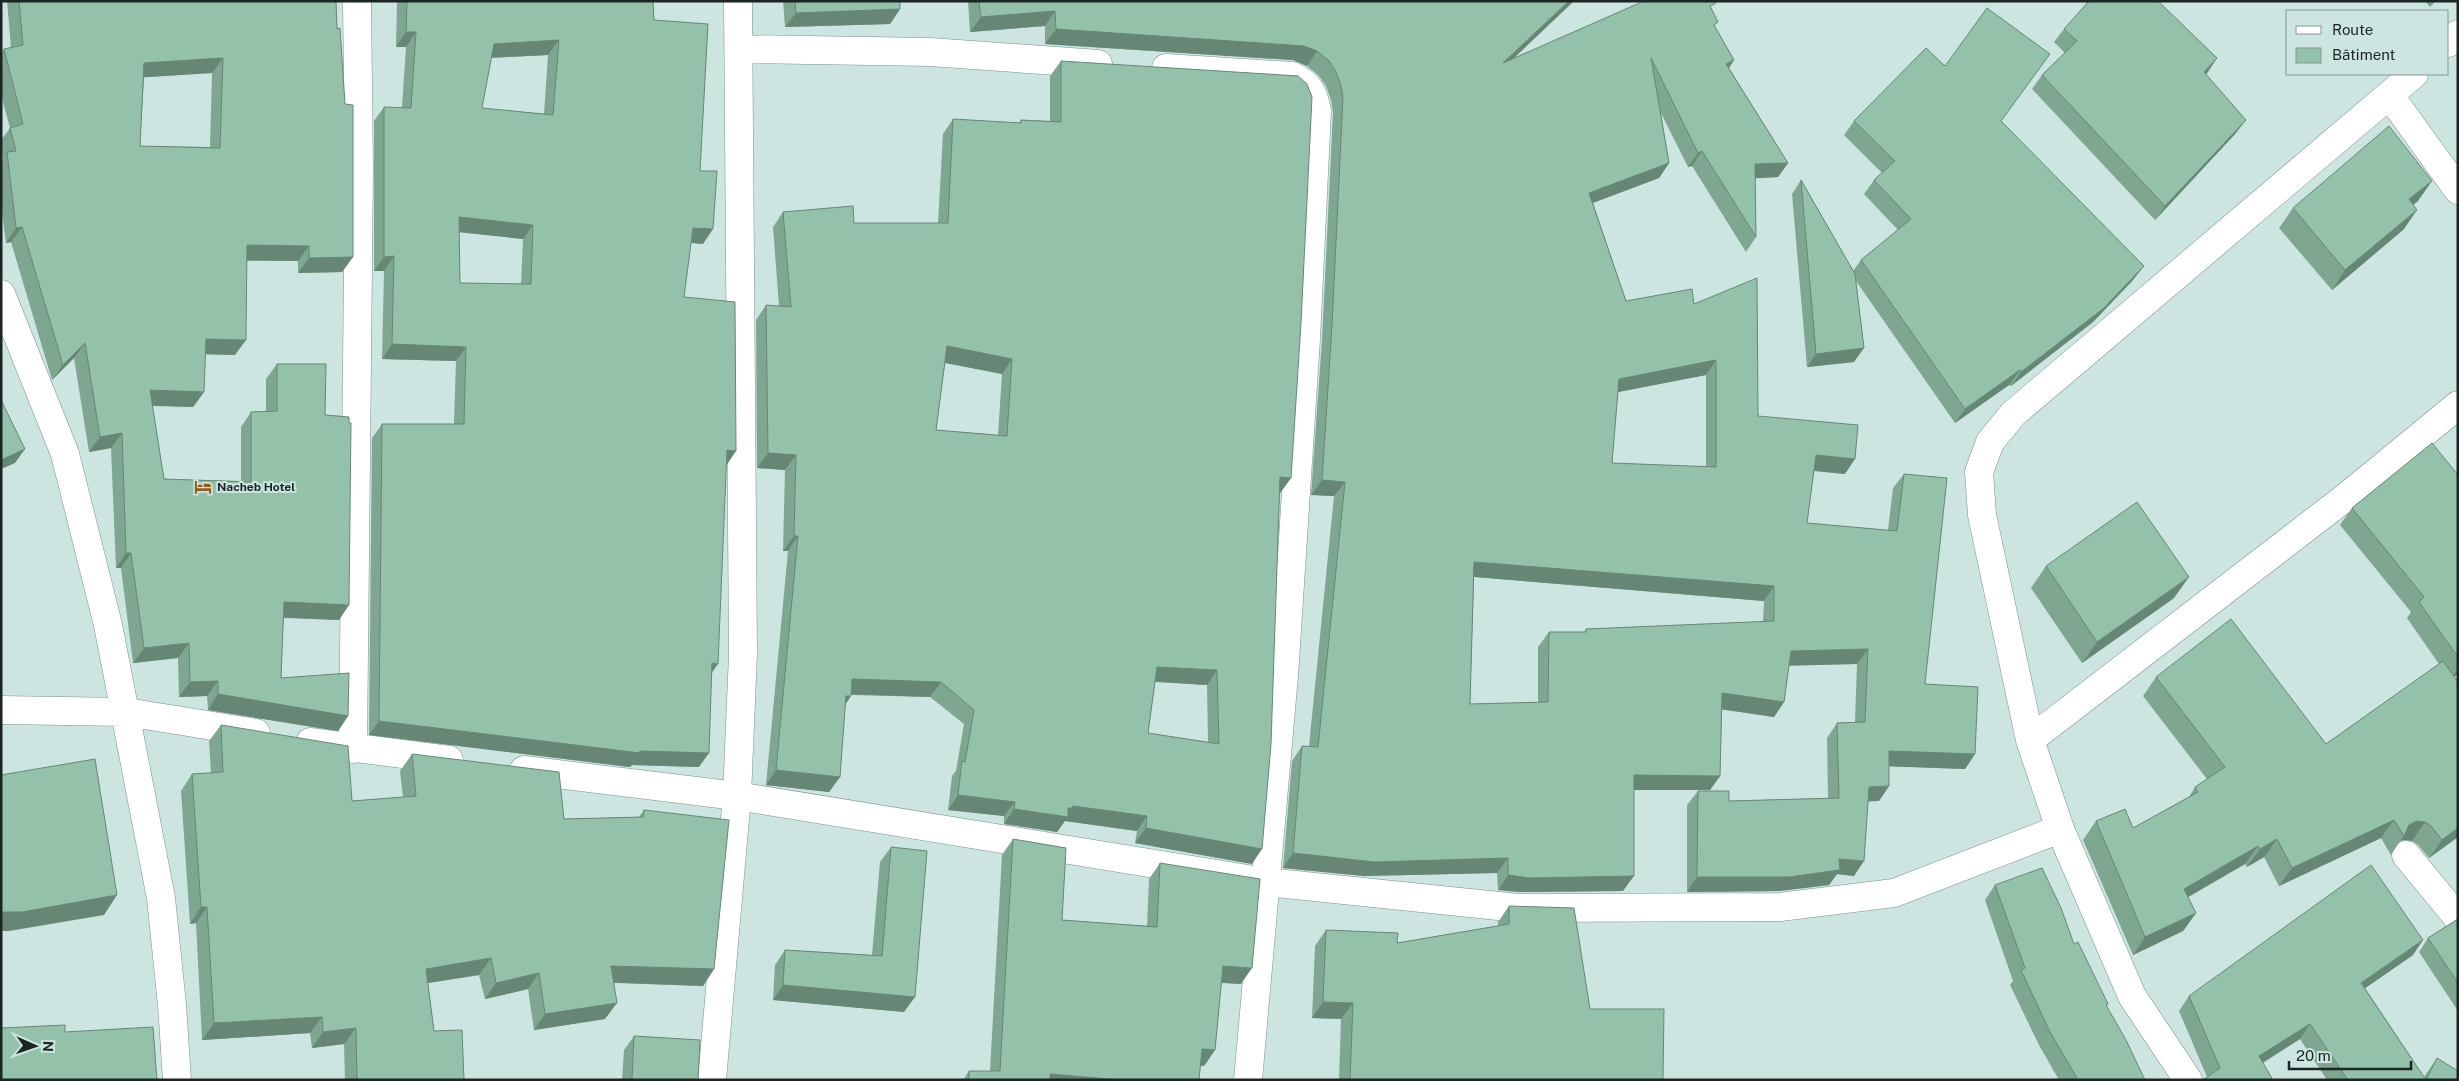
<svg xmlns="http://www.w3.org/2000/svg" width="2459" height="1081" font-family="'Public Sans',sans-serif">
<rect width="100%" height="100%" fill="#cde5e1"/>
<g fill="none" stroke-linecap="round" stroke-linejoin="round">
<g stroke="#7a908d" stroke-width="29">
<path id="minor" d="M 2448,43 L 2458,34
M 740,49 L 930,52 L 1098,64
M 1166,68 L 1292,76 C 1309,84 1314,93 1317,111 L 1306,339 L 1284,676 L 1248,1080
M 2390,96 L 2458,190
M 1,294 L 65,454 L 108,625 L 161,898 L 172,1005 L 177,1080
M 1,710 L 126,712 L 256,733
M 2030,740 L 2346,497 L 2458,405
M 310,742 L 449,760
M 353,749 L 359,168 L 357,1
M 524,770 L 737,796 L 1266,882 L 1518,908 L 1780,907 L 1894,893 L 2060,829
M 2406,855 L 2458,918
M 712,1080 L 737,796 L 743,654 L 738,1
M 2188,1080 L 2132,996 L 2060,829 L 2030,740 L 1982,515 L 1979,472 L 1990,442 L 2013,414 L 2414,74"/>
</g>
<use href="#minor" stroke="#fff" stroke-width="28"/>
</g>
<path fill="#7ea691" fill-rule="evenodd" d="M 7,1 L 336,1 L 337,29 L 353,257 L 342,272 L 298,273 L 298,261 L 247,261 L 235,355 L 205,354 L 204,392 L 193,407 L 152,406 L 164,479 L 241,481 L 241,427 L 251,412 L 266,411 L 266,379 L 277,364 L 325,415 L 339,620 L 283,618 L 281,678 L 348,716 L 338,731 L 208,710 L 207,696 L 179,697 L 178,658 L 133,663 L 121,568 L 116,568 L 111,448 L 89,452 L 74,358 L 52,380 L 11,242 L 6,243 L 1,205 L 1,161 L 3,158 L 1,151 L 1,140 L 10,128 L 1,95 L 1,54 L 4,49 L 11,48 ZM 212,73 L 210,147 L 140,146 L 144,77 Z
M 397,1 L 653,1 L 654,20 L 700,171 L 703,244 L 691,243 L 684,297 L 726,466 L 712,672 L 699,767 L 632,765 L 630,767 L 369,735 L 372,438 L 382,424 L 454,424 L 456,361 L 382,359 L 384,271 L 374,271 L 374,121 L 384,107 L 402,107 L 406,47 L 396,47 ZM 548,55 L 544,114 L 482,108 L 491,58 ZM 459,232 L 523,239 L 521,284 L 460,283 Z
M 783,1 L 900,1 L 900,9 L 890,24 L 785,27 Z
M 968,1 L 1574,1 L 1513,58 L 1712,9 L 1715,27 L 1734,60 L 1729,68 L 1788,163 L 1778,177 L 1755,178 L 1756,237 L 1746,252 L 1692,166 L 1688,167 L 1661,113 L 1669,163 L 1659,178 L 1593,203 L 1626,301 L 1694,304 L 1758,416 L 1845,474 L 1814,471 L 1807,523 L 1888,530 L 1893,488 L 1904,474 L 1925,684 L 1975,754 L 1965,769 L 1889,766 L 1889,786 L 1879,801 L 1868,801 L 1854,876 L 1837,874 L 1829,885 L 1779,891 L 1687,892 L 1687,805 L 1698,791 L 1729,801 L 1828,798 L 1827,738 L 1837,723 L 1855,722 L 1857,664 L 1789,665 L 1784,702 L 1774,717 L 1722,709 L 1720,776 L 1710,790 L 1634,790 L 1623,891 L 1519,892 L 1498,890 L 1497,873 L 1364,876 L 1283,868 L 1292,761 L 1302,746 L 1309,746 L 1334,496 L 1311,495 L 1322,340 L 1333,112 L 1331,100 L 1326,86 L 1319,76 L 1307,66 L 1293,60 L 1045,44 L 1045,26 L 970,32 ZM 1706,375 L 1706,467 L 1612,463 L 1618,392 ZM 1474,577 L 1764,601 L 1763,622 L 1586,629 L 1584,632 L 1549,632 L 1538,647 L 1538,702 L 1470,704 Z
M 2425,1 L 2436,1 L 2430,7 Z
M 2064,29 L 2208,72 L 2206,74 L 2236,133 L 2155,220 L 2032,89 L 2042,75 L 2065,53 L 2054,42 Z
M 1061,61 L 1291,478 L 1280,493 L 1252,864 L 1135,843 L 1137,831 L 1065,821 L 1057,832 L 1004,824 L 1004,816 L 948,810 L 952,776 L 956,771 L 964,724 L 930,697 L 851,695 L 845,705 L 840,777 L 829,792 L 766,785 L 788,551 L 783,551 L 785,470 L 757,468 L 756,320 L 766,305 L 779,306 L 773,227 L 783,212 L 854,223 L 938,223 L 943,134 L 953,119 L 1019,123 L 1021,120 L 1050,121 L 1050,76 ZM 945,363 L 1002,374 L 998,435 L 936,430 ZM 1155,682 L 1207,685 L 1208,742 L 1148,733 Z
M 1854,121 L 2001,121 L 2133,280 L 2093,322 L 2011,386 L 2009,385 L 1955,423 L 1856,281 L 1854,362 L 1807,367 L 1792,194 L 1801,180 L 1853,271 L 1861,260 L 1898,230 L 1864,194 L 1874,180 L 1882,173 L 1844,135 Z
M 2418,201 L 2413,205 L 2404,229 L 2332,290 L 2279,228 L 2293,208 Z
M 2458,475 L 2458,674 L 2454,677 L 2458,837 L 2429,858 L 2418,845 L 2412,841 L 2404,840 L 2400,841 L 2391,855 L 2381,838 L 2279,886 L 2264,857 L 2247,867 L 2245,864 L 2188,897 L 2196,913 L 2183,931 L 2133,955 L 2083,840 L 2096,821 L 2133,828 L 2189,797 L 2195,787 L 2207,779 L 2143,696 L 2156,677 L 2326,744 L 2439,664 L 2407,618 L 2411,612 L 2340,525 L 2352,508 Z
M 2046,566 L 2174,598 L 2082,663 L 2031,588 Z
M 221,725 L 352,801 L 403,797 L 400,771 L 412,754 L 564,819 L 639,817 L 644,810 L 714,969 L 703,986 L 614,983 L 605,1019 L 534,1030 L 528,989 L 485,999 L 479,975 L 428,983 L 434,1031 L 464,1080 L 345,1080 L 344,1044 L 312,1048 L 310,1033 L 202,1040 L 196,923 L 190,924 L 181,791 L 192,774 L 211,773 L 209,741 Z
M 1013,839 L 1062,920 L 1147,926 L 1149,879 L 1160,863 L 1241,984 L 1221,983 L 1215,1050 L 1204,1066 L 1200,1065 L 1199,1080 L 963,1080 L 969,1071 L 990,1071 L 1002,855 Z
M 891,847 L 904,1012 L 773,1000 L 775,965 L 785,950 L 872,955 L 880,862 Z
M 1995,885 L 2074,944 L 2108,1004 L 2106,1007 L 2145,1080 L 2059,1080 L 2039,1045 L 2010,985 L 2013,981 L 1985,900 Z
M 1509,906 L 1590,1009 L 1663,1080 L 1339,1080 L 1341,1019 L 1312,1018 L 1315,946 L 1326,930 L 1397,943 L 1498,926 L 1498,922 Z
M 2458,919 L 2458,1011 L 2419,952 L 2428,938 Z
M 2413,955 L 2365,988 L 2424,1077 L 2437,1058 L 2458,1080 L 2327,1080 L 2300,1039 L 2263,1063 L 2207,1077 L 2179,1011 L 2189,996 Z
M 634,1036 L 698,1080 L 622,1080 L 624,1050 Z"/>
<path fill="#678776" d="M 1569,1 L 1574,1 L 1493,78 L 1503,63 Z
M 900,9 L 890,24 L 785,27 L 796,13 Z
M 1055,11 L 1045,26 L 970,32 L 981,17 Z
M 1056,29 L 1304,46 L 1317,51 L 1307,66 L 1293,60 L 1045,44 Z
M 406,32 L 416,32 L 406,47 L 396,47 Z
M 559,40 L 548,55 L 484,58 L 494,44 Z
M 223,58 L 212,73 L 134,78 L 144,63 Z
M 2217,58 L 2208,72 L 2194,86 L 2204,72 Z
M 1734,60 L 1724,75 L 1726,64 Z
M 2246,120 L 2236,133 L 2155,220 L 2165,206 Z
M 1702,151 L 1692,166 L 1688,167 L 1698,153 Z
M 1669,163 L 1659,178 L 1579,208 L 1589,193 Z
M 1788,163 L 1778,177 L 1745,179 L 1755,164 Z
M 2432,181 L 2418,201 L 2395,219 L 2409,199 Z
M 2417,210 L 2404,229 L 2332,290 L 2345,270 Z
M 459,217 L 533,225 L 523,239 L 448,231 Z
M 22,227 L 11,242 L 6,243 L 16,228 Z
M 693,228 L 713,229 L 703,244 L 683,242 Z
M 247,245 L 309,246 L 298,261 L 237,260 Z
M 394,256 L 384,271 L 374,271 L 384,257 Z
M 353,257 L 342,272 L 298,273 L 309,258 Z
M 2144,266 L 2133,280 L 2093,322 L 2011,386 L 2021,372 Z
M 206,339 L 246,340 L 235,355 L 195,354 Z
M 85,343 L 74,358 L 52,380 L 63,365 Z
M 392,344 L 466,347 L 456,361 L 382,359 Z
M 947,346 L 1012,359 L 1002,374 L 936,361 Z
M 1864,348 L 1854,362 L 1807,367 L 1816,354 Z
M 1716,360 L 1706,375 L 1608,394 L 1619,379 Z
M 2020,370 L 2009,385 L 1955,423 L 1965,409 Z
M 150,390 L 204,392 L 193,407 L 139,405 Z
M 122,433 L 111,448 L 89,452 L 100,437 Z
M 25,449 L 15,463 L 1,469 L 1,460 Z
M 727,450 L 736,451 L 726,466 Z
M 768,453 L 796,455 L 785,470 L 757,468 Z
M 1816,455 L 1855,459 L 1845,474 L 1806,470 Z
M 1280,477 L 1291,478 L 1280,493 L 1270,492 Z
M 1322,480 L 1345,482 L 1334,496 L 1311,495 Z
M 794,536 L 798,536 L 788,551 L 783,551 Z
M 126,553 L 131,553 L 121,568 L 116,568 Z
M 1474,562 L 1774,586 L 1764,601 L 1464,576 Z
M 2189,577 L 2174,598 L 2082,663 L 2097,642 Z
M 284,602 L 349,605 L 339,620 L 273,617 Z
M 189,643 L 178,658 L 133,663 L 144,648 Z
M 1868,649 L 1857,664 L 1781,666 L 1791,651 Z
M 712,663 L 718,664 L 708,678 Z
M 1157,667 L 1217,670 L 1207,685 L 1147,681 Z
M 2458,669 L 2458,674 L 2450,680 Z
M 852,679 L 941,682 L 930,697 L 842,694 Z
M 218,681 L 207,696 L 179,697 L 190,682 Z
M 1722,693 L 1784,702 L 1774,717 L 1712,708 Z
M 218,694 L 348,716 L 338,731 L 208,710 Z
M 846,696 L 851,696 L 841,711 Z
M 379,721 L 640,751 L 709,753 L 699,767 L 632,765 L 630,767 L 369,735 Z
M 1889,751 L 1975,754 L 1965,769 L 1879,766 Z
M 776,770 L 840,777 L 829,792 L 766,785 Z
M 1634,775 L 1720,776 L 1710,790 L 1624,790 Z
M 1889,786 L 1879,801 L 1858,802 L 1869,787 Z
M 958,795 L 1015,802 L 1004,816 L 948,810 Z
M 1073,806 L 1147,816 L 1137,831 L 1065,821 L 1057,832 L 1004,824 L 1014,809 L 1068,808 Z
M 2394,820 L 2381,838 L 2279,886 L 2292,868 Z
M 2417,821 L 2425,822 L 2412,841 L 2404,840 L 2400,841 L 2404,836 L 2409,825 Z
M 1146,828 L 1262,849 L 1252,864 L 1135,843 Z
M 2458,828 L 2458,837 L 2429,858 L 2442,840 Z
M 2277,839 L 2264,857 L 2247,867 L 2260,849 Z
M 2258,846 L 2245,864 L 2171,907 L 2184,889 Z
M 1293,853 L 1508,858 L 1497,873 L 1364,876 L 1283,868 Z
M 1839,859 L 1864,861 L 1854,876 L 1837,874 L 1829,885 L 1779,891 L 1687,892 L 1697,877 Z
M 1508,875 L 1634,876 L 1623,891 L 1519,892 L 1498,890 Z
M 117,895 L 104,915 L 9,931 L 1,931 L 1,912 Z
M 201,907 L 207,907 L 196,923 L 190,924 Z
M 2196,913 L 2183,931 L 2133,955 L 2145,937 Z
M 2423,940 L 2413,955 L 2351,998 L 2361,983 Z
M 491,958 L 479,975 L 415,985 L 426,969 Z
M 611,966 L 714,969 L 703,986 L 599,982 Z
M 1223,966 L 1252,968 L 1241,984 L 1212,982 Z
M 539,973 L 528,989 L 485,999 L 496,983 Z
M 783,985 L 915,997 L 904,1012 L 773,1000 Z
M 1323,1002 L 1353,1003 L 1341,1019 L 1312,1018 Z
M 617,1003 L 605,1019 L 534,1030 L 545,1014 Z
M 322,1017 L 310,1033 L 202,1040 L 214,1023 Z
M 2310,1024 L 2300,1039 L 2249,1071 L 2259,1056 Z
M 356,1028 L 344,1044 L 312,1048 L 323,1032 Z
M 1202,1049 L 1215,1050 L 1204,1066 L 1190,1065 Z
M 1050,1074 L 1121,1080 L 1045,1080 Z"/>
<path fill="#93c1a9" stroke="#678776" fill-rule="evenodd" d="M 19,1 L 336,1 L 337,29 L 340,28 L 345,104 L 353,105 L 353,257 L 309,258 L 309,246 L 247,245 L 246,340 L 206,339 L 204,392 L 150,390 L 164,479 L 251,482 L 251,412 L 277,411 L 277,364 L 326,364 L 325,415 L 349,417 L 349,423 L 351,423 L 349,605 L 284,602 L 281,678 L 349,673 L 348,716 L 218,694 L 218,681 L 190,682 L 189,643 L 144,648 L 131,553 L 126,553 L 122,433 L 100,437 L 85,343 L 63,365 L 22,227 L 16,228 L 7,152 L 16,151 L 10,128 L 23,124 L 4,49 L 23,45 ZM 223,58 L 220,148 L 140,146 L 144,63 Z
M 407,1 L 653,1 L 654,20 L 708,24 L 700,171 L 717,171 L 713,229 L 693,228 L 684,297 L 735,302 L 736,451 L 727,450 L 718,664 L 712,663 L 709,753 L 640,751 L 640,753 L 379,721 L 382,424 L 464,424 L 466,347 L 392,344 L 394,256 L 384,257 L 384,107 L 411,108 L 416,32 L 406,32 ZM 559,40 L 553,115 L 482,108 L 494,44 ZM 459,217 L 533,225 L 531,284 L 460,283 Z
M 795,1 L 900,1 L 900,9 L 796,13 Z
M 979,1 L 1569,1 L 1503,63 L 1644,1 L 1715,1 L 1716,3 L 1710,6 L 1718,22 L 1714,25 L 1734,60 L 1726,64 L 1788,163 L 1755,164 L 1756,237 L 1702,151 L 1698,153 L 1651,58 L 1669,163 L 1589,193 L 1626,301 L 1692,289 L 1694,304 L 1757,278 L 1758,416 L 1858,425 L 1855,459 L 1816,455 L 1807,523 L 1897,531 L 1904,474 L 1947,478 L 1925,684 L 1978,687 L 1975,754 L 1889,751 L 1889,786 L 1869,787 L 1864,861 L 1839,859 L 1840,870 L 1789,877 L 1697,877 L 1698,791 L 1729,791 L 1729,801 L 1839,798 L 1837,723 L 1865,722 L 1868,649 L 1791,651 L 1784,702 L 1722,693 L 1720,776 L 1634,775 L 1634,876 L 1529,878 L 1508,875 L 1508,858 L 1374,862 L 1293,853 L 1302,746 L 1318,747 L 1345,482 L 1322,480 L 1332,325 L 1343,97 L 1341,86 L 1336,72 L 1329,61 L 1317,51 L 1304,46 L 1056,29 L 1055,11 L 981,17 ZM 1716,360 L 1716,467 L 1612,463 L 1619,379 ZM 1474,562 L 1774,586 L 1774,621 L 1586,629 L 1586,632 L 1549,632 L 1548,702 L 1470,704 Z
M 2089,1 L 2158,1 L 2217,58 L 2204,72 L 2246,120 L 2165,206 L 2042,75 L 2077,41 L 2064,29 Z
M 1987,8 L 2050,54 L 2001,121 L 2144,266 L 2104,308 L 2021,372 L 2020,370 L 1965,409 L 1861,260 L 1911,219 L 1874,180 L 1895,161 L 1854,121 L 1926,48 L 1945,66 Z
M 1061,61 L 1298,76 L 1307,84 L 1312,97 L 1301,323 L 1291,478 L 1280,477 L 1271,744 L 1262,849 L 1146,828 L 1147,816 L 1073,806 L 1072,808 L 1068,808 L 1068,817 L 1014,809 L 1015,802 L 958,795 L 962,761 L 965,762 L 974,710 L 941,682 L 852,679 L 851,696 L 846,696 L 840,777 L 776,770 L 798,536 L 794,536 L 796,455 L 768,453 L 766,305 L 791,307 L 783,212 L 853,206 L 854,223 L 948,223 L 953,119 L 1021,123 L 1021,120 L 1061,122 ZM 947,346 L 1012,359 L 1007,436 L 936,430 ZM 1157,667 L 1217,670 L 1219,744 L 1148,733 Z
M 2389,126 L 2432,181 L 2409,199 L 2417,210 L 2345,270 L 2293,208 Z
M 1801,180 L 1855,274 L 1864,348 L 1816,354 Z
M 1,400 L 25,449 L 1,460 Z
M 2432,443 L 2458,475 L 2458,657 L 2419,602 L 2424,597 L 2352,508 Z
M 2137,502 L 2189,577 L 2097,642 L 2046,566 Z
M 2231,619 L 2326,744 L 2443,661 L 2458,682 L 2458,828 L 2442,840 L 2431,826 L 2425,822 L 2417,821 L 2409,825 L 2404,836 L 2394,820 L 2292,868 L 2277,839 L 2260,849 L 2258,846 L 2184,889 L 2196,913 L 2145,937 L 2096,821 L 2125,809 L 2133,828 L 2198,792 L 2195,787 L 2225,767 L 2156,677 Z
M 221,725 L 348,746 L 352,801 L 416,796 L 412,754 L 559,772 L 564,819 L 643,817 L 644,810 L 729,820 L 714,969 L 611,966 L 617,1003 L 545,1014 L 539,973 L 496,983 L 491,958 L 426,969 L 434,1031 L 462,1030 L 464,1080 L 357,1080 L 356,1028 L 323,1032 L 322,1017 L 214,1023 L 207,907 L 201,907 L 192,774 L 223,772 Z
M 95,759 L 117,895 L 22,912 L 1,912 L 1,775 Z
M 1013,839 L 1066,848 L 1062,920 L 1157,927 L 1160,863 L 1260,879 L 1252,968 L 1223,966 L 1215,1050 L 1202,1049 L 1199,1080 L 1121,1080 L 1050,1074 L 1050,1080 L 969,1080 L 969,1071 L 1000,1071 Z
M 891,847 L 927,851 L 915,997 L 783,985 L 785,950 L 882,956 Z
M 2371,865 L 2423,940 L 2361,983 L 2426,1080 L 2437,1058 L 2458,1071 L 2458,1080 L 2348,1080 L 2310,1024 L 2259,1056 L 2273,1080 L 2203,1080 L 2220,1068 L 2189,996 Z
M 2042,868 L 2061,908 L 2074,944 L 2078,942 L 2108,1004 L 2106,1005 L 2126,1040 L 2145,1080 L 2078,1080 L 2049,1030 L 2021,970 L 2025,968 L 1995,885 Z
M 1509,906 L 1574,908 L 1590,1009 L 1664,1009 L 1663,1080 L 1350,1080 L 1353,1003 L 1323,1002 L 1326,930 L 1398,933 L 1397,943 L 1509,924 Z
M 2458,919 L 2458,983 L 2428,938 Z
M 65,1025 L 65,1032 L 153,1027 L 157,1080 L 1,1080 L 1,1028 Z
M 634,1036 L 700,1040 L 698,1080 L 632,1080 Z"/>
<defs>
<g id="hotel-bare" transform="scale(1.35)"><path d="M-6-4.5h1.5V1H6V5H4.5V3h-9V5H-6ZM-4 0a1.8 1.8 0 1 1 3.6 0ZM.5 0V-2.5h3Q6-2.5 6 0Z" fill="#975d1b" stroke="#cde5e1" stroke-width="2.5" paint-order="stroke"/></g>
</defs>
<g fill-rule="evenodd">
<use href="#hotel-bare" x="203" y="487"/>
</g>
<g text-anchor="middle" stroke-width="4" stroke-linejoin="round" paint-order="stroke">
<g font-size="12" font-weight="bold" fill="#1b2523" stroke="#cde5e1" text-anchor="start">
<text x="217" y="491">Nacheb Hotel</text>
</g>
</g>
<rect width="2459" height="1081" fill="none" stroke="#1b2523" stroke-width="5"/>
<rect x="2286" y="10" width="162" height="65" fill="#cde5e1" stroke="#869895"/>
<rect x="2296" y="26" width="25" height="8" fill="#ffffff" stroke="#869895"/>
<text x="2332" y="35" font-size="15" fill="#1b2523">Route</text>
<rect x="2296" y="48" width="25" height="15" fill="#93c1a9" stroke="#869895"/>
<text x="2332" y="60" font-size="15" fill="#1b2523">Bâtiment</text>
<g transform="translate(35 1046) rotate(92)" stroke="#cde5e1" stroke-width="4" paint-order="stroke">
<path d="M0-4L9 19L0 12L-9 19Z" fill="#1b2523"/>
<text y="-8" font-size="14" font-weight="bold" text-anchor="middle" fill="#1b2523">N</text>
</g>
<path d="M2289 1061v8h122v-8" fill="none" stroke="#1b2523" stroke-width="2.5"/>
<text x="2296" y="1061" font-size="15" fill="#1b2523" stroke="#cde5e1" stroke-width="4" paint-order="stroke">20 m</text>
</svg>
